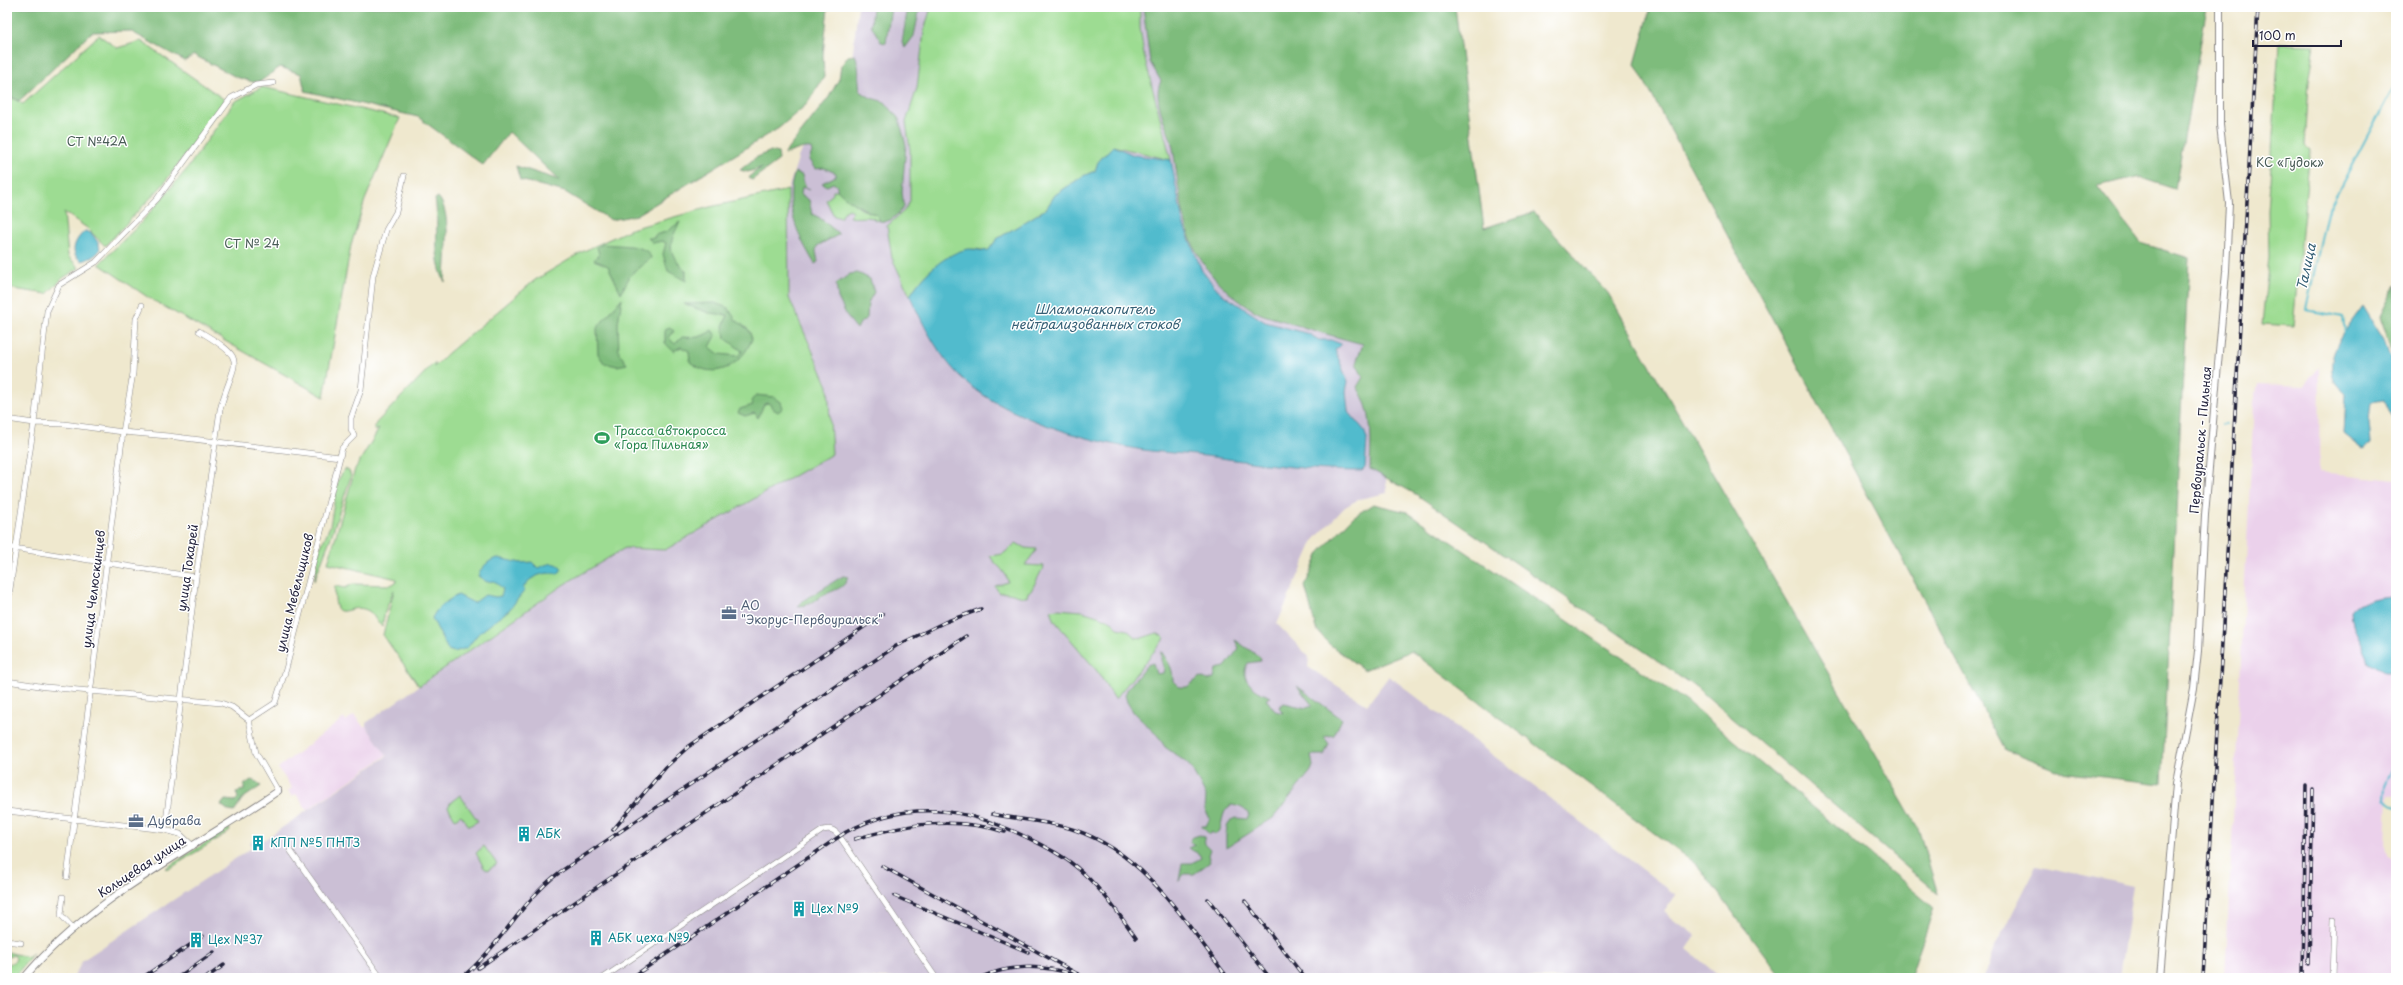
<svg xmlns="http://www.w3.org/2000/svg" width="2403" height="985" font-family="'Playpen Sans',sans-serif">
<rect width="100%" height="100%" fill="#fff"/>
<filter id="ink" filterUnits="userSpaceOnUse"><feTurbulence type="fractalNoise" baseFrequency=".025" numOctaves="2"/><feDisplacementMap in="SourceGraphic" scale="8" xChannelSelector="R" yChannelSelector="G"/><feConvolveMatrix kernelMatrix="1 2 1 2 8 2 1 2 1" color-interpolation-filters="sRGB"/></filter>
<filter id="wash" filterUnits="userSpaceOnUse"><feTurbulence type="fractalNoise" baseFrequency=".012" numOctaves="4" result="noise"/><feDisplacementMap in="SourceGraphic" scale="16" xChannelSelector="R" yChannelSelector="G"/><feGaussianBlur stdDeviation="0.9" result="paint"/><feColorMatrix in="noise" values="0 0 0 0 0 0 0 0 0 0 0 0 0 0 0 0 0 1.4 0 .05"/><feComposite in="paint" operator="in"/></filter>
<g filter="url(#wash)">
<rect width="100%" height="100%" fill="#efe8ce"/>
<path fill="#ebd1eb" d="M 2320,366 L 2319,472 L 2396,480 L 2396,795 L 2388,795 L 2386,847 L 2388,855 L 2396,862 L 2396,880 L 2389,902 L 2396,903 L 2396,978 L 2225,978 L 2254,402 L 2258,384 L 2304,386 Z
M 354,715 L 363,726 L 366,726 L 387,755 L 307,810 L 296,794 L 292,797 L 288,791 L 292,788 L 278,768 L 344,718 L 346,721 Z"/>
<path fill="#cbbfd5" d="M 858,7 L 1166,7 L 1358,327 L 1376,352 L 1387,493 L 1359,499 L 1345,507 L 1314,540 L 1277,624 L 1309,657 L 1308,667 L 1367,705 L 1389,676 L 1676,895 L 1664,912 L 1696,936 L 1687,949 L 1721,978 L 73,978 L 83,960 L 253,847 L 250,843 L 260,835 L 264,840 L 387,756 L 366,726 L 366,723 L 563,585 L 625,548 L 665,550 L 828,386 L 789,298 L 788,190 L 799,155 L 840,95 L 851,69 Z
M 2037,865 L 2133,886 L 2119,978 L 1984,978 L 1993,951 Z"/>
<path fill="#9ddc92" stroke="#607f66" d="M 931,7 L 1140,7 L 1140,28 L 1144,55 L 1171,160 L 1113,146 L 1098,162 L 1095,171 L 1083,176 L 1055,195 L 1046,209 L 997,239 L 988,251 C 982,250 974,248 969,250 C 944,256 922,274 910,296 L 892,258 L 887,226 L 904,211 L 910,201 L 910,150 L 906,122 L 917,88 L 924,31 Z
M 99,35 L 117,48 L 141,41 L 225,100 L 162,186 L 105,246 L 87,228 L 64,212 L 68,256 L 79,268 L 63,278 L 47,294 L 7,288 L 7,95 L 23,104 Z
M 2279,44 L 2315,45 L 2309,82 L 2305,146 L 2310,150 L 2293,326 L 2262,324 L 2269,257 L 2268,211 Z
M 262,87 L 400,118 L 365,200 L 351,245 L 324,397 L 149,298 L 99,264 L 140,224 L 187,169 L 234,102 Z
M 788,190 L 789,298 L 828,386 L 832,454 L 665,550 L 625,548 L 563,585 L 419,686 L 383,635 L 394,590 L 385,612 L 382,626 C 376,623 375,616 370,612 C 350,598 333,632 335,586 L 345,588 L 353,584 L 391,585 L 396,582 L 397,579 L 328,563 L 355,469 L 379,429 L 374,431 L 376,423 L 435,362 L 434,367 L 447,354 L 535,280 L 582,252 L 631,229 L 710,207 Z
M 837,190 L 861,209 L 877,215 L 880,221 L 874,220 L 875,219 C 868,215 857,219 849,217 L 853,211 L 849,209 L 844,212 L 841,218 L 834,216 L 826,200 L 833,194 L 833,191 Z
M 345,469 L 349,471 L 351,476 L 331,537 L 314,581 L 319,551 L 330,526 L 338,480 Z
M 1016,543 L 1025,548 L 1037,549 L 1025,565 L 1044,566 L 1031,591 L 1028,592 L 1027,597 C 1017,597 1010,591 999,593 L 995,586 L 1008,582 C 1006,570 996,566 990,556 L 1003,554 Z
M 1057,609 L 1082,611 L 1110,620 L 1118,628 L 1127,630 L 1135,637 L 1142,638 L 1157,633 L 1165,638 L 1115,699 L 1097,671 L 1055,621 L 1051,610 Z
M 460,795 L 478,821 L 469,826 L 461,815 L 455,819 L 448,807 L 451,802 Z
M 229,828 L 230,831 L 169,869 L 166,868 Z
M 484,846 L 497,864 L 488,870 L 484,868 L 476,853 Z
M 7,952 L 28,957 L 33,953 L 14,978 L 7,978 L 7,965 L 15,961 L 16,958 L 14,955 L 8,957 Z"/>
<path fill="#7ebc7c" stroke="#506f5c" d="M 7,7 L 828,7 L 823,55 L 824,77 L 807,104 L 779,128 L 637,215 L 611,220 L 565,192 L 520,180 L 516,166 L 559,180 L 509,132 L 483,165 L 418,117 L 305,91 L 301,74 L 280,67 L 261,81 L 253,82 L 236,77 L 194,55 L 185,61 L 130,31 L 92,32 L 19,101 L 7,94 Z
M 873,7 L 891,7 L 886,43 L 881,42 L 871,25 Z
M 908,7 L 920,7 L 914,36 L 905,48 L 902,42 Z
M 1143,7 L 1348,7 L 1359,14 L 1354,7 L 1455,7 L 1484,228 L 1534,212 L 1608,293 L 1918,828 L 1938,894 L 1696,687 L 1417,495 L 1370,469 C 1371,439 1374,412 1357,387 L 1363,377 L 1356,363 L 1363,344 C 1339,338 1316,331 1293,324 C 1283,320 1271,318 1261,314 C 1234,301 1208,276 1195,249 C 1181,221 1178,179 1173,148 C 1169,128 1151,100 1161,81 L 1150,62 Z
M 1651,7 L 2207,7 L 2175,189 L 2137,177 L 2097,186 L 2141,243 L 2189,258 L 2162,784 L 2061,772 L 2005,750 L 1635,64 Z
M 855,55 C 860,63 858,81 860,91 L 871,98 L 885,102 L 899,119 L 906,145 L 902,192 L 904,207 C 898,214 890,224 880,221 L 877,215 C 861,208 850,203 837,190 L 837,186 L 833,183 L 827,186 L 823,184 L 822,183 L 836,176 L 836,173 L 824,168 L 815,169 L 809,160 L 812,152 L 811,148 C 800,147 794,152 784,154 L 829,97 L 839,79 L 841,66 L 848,56 Z
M 771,151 L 778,153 L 779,160 L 752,180 L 749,178 L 753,173 L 763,167 L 748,172 L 740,170 L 755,158 Z
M 795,172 L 802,175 L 804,185 L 809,190 L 802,187 L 801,195 L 809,200 L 812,214 L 820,218 L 838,233 L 838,235 L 817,246 L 816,251 L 818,262 L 815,264 C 798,237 783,204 795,172 Z
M 438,197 C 453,212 445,261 445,282 C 431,255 440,228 435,199 Z
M 680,222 C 668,244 667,253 686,271 L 686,281 L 668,271 L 663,254 L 666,243 L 662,241 L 653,243 L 648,238 L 654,238 L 655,235 L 666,232 Z
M 603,244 C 615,246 648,243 651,258 L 631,274 L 621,293 L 608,266 L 594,260 L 599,254 L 597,247 Z
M 858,273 L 870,279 L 874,292 L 868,303 L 867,318 L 860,323 L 857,329 L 848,318 L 838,298 L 836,284 L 850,274 Z
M 2396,284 L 2396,362 L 2380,316 Z
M 622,298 L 618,323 L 619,353 L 627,364 L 617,366 L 604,363 L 598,354 L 597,328 Z
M 715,303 L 728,308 L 736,320 L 749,330 L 752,339 C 742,365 715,382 690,362 L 689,351 L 681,347 L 673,351 L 665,343 L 665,329 L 670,327 L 674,331 L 669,338 L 675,344 L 682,337 C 695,338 702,338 712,330 L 716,336 L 710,347 L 719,354 L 738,356 L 742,351 L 725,338 L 723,326 L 728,315 L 709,313 L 684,304 Z
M 756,395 L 774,397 L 781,402 L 783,408 L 778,412 L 773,409 L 769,403 L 764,404 L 758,418 L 755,413 L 745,416 L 738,413 L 740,409 L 753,405 L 751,401 Z
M 1373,504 L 1407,512 L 1686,701 L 1934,908 L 1910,978 L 1782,978 L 1698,866 L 1411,651 L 1364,670 L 1329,644 L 1316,629 L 1305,586 L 1319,553 L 1353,517 Z
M 843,576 L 848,577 C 845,589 833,590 824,595 C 812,601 813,605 798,606 L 804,600 Z
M 1235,640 L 1260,657 L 1261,661 L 1248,663 C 1237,680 1257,692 1271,697 L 1266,699 L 1275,711 L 1283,713 L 1279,707 L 1284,703 L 1306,708 L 1313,706 L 1297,686 L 1342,719 L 1334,735 L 1324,737 L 1329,744 L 1324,755 L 1311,755 L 1313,766 L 1311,771 L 1273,818 L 1226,848 C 1226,839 1224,820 1236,818 L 1247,819 L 1249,815 C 1245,808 1239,806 1231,805 C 1219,812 1225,827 1215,835 L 1212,832 L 1209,834 L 1201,826 L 1206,826 L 1210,818 L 1205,810 L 1206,796 L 1192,769 L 1187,763 L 1165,747 L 1158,736 L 1134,713 L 1127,702 L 1125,695 L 1128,688 L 1147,665 L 1153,663 L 1156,674 L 1163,673 L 1164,669 L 1161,660 L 1161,651 C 1168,662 1173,667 1173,681 L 1179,687 L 1187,687 L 1200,677 L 1208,680 L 1214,678 L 1216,669 L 1225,667 L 1239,648 Z
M 251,780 L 257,782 L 261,786 L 242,799 L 234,812 L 229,811 L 221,805 L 225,800 L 235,801 L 238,798 L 236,792 L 244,790 L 244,785 Z
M 1200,835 L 1204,837 L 1205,844 L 1210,849 L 1208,855 L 1210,862 L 1194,874 L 1184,874 L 1179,881 L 1182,863 L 1192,863 L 1201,858 L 1199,854 L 1188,848 L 1196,845 L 1190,842 L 1192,837 Z"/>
<path fill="#51bbcd" stroke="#3a6e84" d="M 1113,146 L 1134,155 L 1171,160 L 1183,223 L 1202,271 L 1212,283 L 1222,294 L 1265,322 L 1309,334 L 1319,340 L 1331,340 L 1341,344 L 1335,350 L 1348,382 L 1346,391 L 1348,411 L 1364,430 L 1367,439 L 1365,468 L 1362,471 C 1309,471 1258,463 1206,456 C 1188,454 1170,453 1151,451 C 1096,444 1008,419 966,382 C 940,359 924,327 910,296 C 920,277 946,252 969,249 C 975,249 981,251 988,251 L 997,239 L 1046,209 L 1055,195 L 1083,176 L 1095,171 L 1098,162 Z
M 85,231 C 91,232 93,235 97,241 C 105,253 93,257 82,261 C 68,254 75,239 85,231 Z
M 2363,306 L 2384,340 L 2396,376 L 2396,416 L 2393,418 L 2384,400 L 2371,402 L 2369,421 L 2371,444 L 2363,449 L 2344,434 L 2346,394 C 2342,390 2336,385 2334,380 C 2324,353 2348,327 2363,306 Z
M 498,558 L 521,563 L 532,562 L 538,568 C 546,564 557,560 562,569 L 558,574 C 546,571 528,576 523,589 L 525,590 L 509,610 L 478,634 L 467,648 L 454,652 L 448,650 L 432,618 C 437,607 448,600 458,595 L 474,603 L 485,595 L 496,597 L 501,596 L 503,589 L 494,581 L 487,582 L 478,576 C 482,567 488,560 498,558 Z
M 2396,596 L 2396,672 L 2384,672 L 2369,663 C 2366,645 2351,631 2351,611 C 2359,600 2383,596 2396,596 Z"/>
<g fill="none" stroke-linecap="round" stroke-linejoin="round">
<path stroke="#51bbcd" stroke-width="2" d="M 2345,333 L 2343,317 L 2306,310 L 2327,212 L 2396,82
M 2393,417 L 2396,424
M 2222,424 L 2226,424
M 2394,597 L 2396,588
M 2396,761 L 2385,785 L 2384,799 L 2396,807"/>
</g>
</g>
<g filter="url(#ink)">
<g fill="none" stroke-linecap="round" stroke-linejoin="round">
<g stroke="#888584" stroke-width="6">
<path id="minor" d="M 7,419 L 34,423 L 64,424 L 123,432 L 168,436 L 340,457
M 7,547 L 196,577
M 7,610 L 34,423 L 47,311 L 59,285 L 96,262 L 157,199 L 231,98 L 256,85 L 273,83
M 7,681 L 46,687 L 221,703 L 232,707 L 249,720
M 249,720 L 275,703 L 286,669 L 340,457 L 342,448 L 354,436 L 351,429 L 351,418 L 361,390 L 373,276 L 386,230 L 396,212 L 404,176
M 249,720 L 256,753 L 278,791
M 7,811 L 165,830 L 180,834 L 193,846
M 165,830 L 196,577 L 220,410 C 233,359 252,362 199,331
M 290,850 L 381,978
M 67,877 L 123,432 L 133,373 L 136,319 L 142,305
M 63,897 L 61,915 L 74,929
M 7,941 L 21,943
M 603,978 L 823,830 C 831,828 835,830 840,837 L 936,978
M 2332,978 L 2334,919"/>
</g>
<g stroke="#888584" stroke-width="8">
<path id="tertiary" d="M 24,978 C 91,897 192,850 278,791
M 2160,978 L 2176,783 L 2194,688 L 2198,651 L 2205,515 L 2226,271 L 2229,203 L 2220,125 L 2220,7"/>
</g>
<use href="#minor" stroke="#fff" stroke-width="5"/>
<use href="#tertiary" stroke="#fff" stroke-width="6"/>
<g stroke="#22223b" stroke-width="3.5">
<path id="rail" d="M 992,814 C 1019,820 1049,821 1075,830 C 1146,854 1185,922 1228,978
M 613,830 L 666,767 L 688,747 L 883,614
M 855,839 C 906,824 954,816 1005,832
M 882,866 L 1085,978
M 894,896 L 1028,952
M 1208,899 L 1270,978
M 1245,901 L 1305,978
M 2309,964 L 2313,790
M 478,968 L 966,636
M 142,978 L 203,936
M 177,978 L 214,952
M 206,978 L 224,965
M 461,978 C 499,948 521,901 560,872 L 896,646 L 945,622 L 981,609
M 631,978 L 846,832 C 908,799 965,807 1026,837 C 1046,847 1066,857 1082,872 C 1103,891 1120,915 1136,938
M 979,978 C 1007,965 1041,964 1071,974
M 2203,978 L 2258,7
M 2303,978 L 2306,786"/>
</g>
<use href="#rail" stroke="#fff" stroke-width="2" stroke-dasharray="6" stroke-linecap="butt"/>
</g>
</g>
<defs>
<g id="stadium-bare" transform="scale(1.2)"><path d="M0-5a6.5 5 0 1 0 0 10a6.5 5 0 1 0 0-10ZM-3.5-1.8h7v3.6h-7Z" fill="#2e9e5b" stroke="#fff" stroke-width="2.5" paint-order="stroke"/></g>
<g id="office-bare" transform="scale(1.2)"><path d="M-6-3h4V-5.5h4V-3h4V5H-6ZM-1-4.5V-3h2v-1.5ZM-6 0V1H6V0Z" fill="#5c6f8a" stroke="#fff" stroke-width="2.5" paint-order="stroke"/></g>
<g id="building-bare" transform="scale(1.2)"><path d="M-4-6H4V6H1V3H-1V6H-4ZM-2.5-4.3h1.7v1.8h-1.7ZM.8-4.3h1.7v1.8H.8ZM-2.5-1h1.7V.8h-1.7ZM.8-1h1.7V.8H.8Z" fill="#0f9aa8" stroke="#fff" stroke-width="2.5" paint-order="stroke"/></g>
</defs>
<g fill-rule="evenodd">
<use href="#stadium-bare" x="602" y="438"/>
<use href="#office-bare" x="729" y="613"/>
<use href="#office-bare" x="136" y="821"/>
<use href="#building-bare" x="524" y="834"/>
<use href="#building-bare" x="258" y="843"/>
<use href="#building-bare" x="799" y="909"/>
<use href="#building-bare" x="596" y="938"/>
<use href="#building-bare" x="196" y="940"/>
</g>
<g text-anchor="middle" stroke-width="3" stroke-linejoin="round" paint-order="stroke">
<g font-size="12" fill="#475a55" stroke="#fff">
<text x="97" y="146">СТ №42А</text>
<text x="2290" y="167">КС «Гудок»</text>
<text x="252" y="248">СТ № 24</text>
</g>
<g font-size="12" fill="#27864d" stroke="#fff" text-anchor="start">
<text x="614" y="435">Трасса автокросса<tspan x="614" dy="14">«Гора Пильная»</tspan></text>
</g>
<g font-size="12" fill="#22223b" stroke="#fff">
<text transform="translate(2201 440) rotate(-85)" y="4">Первоуральск - Пильная</text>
<text transform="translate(188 568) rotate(-82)" y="4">улица Токарей</text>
<text transform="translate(94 589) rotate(-83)" y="4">улица Челюскинцев</text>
<text transform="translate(295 593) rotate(-76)" y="4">улица Мебельщиков</text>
<text transform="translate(142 867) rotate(-33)" y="4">Кольцевая улица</text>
</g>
<g font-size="12" fill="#4e5e75" stroke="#fff" text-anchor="start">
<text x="741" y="610">АО<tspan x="741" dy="14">"Экорус-Первоуральск"</tspan></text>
<text x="148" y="825">Дубрава</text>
</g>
<g font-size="12" fill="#0d838f" stroke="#fff" text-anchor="start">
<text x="536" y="838">АБК</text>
<text x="270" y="847">КПП №5 ПНТЗ</text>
<text x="811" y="913">Цех №9</text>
<text x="608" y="942">АБК цеха №9</text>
<text x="208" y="944">Цех №37</text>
</g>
<g font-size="13" font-style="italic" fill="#355f75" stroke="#fff">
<text transform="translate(2306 267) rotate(-78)" y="5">Талица</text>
<text x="1095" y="314">Шламонакопитель<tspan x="1095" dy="15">нейтрализованных стоков</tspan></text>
</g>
</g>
<rect width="2403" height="985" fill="none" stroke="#fff" stroke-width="24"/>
<path d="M2253 40v6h88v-6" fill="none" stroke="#22223b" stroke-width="2"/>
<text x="2259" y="40" font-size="12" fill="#22223b" stroke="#ffffff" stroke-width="3" paint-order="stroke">100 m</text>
</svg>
